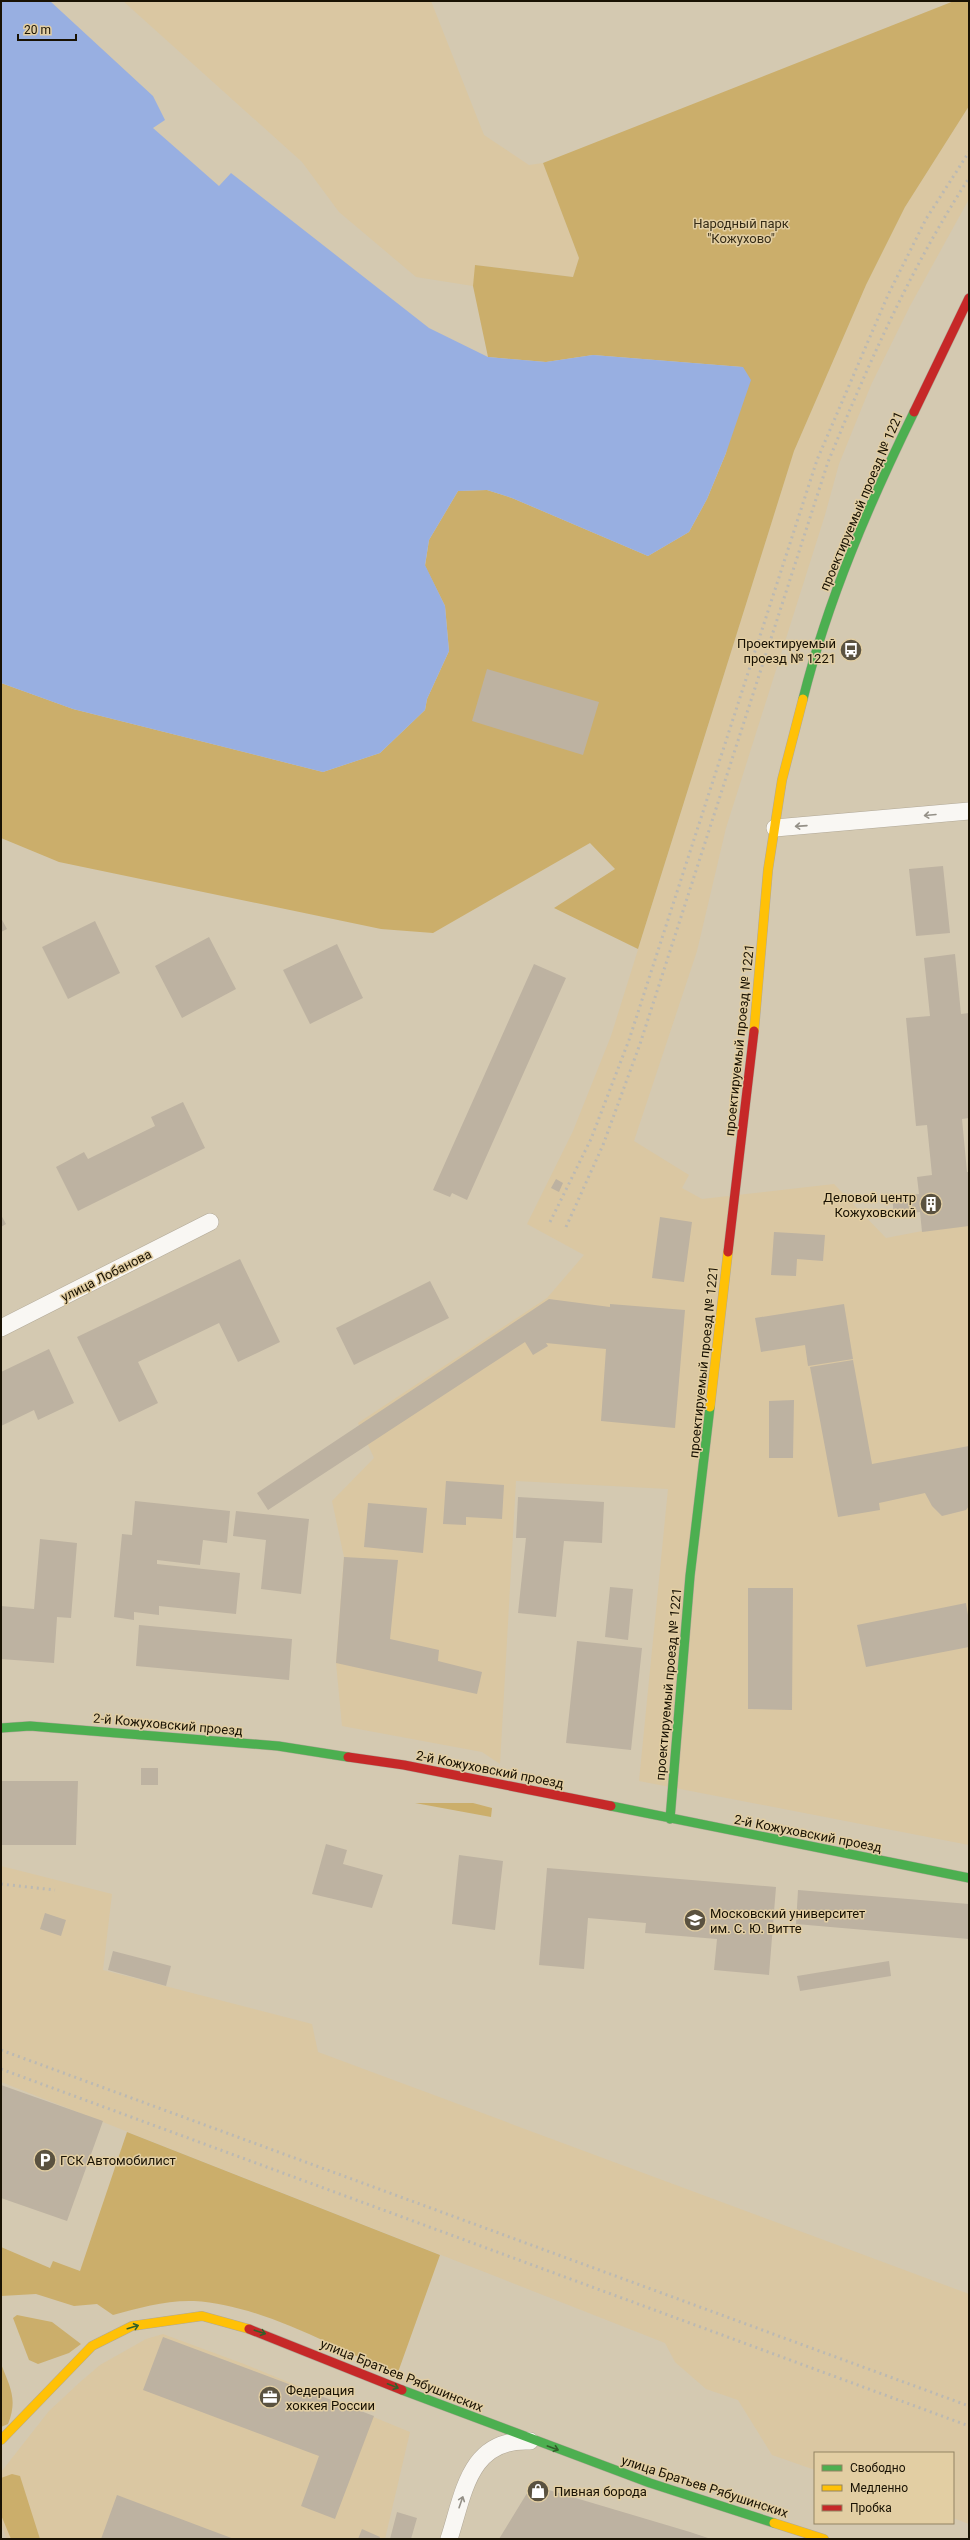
<svg xmlns="http://www.w3.org/2000/svg" width="970" height="2540" font-family="Roboto,sans-serif">
<rect width="100%" height="100%" fill="#d4c9b1"/>
<path fill="#dac7a2" d="M 123,1 L 431,1 L 484,135 L 529,165 L 543,163 L 579,258 L 573,277 L 476,265 L 473,286 L 416,277 L 339,212 L 302,162 Z
M 969,106 L 969,199 L 910,306 L 871,385 L 839,464 L 825,515 L 726,828 L 697,951 L 634,1141 L 689,1175 L 682,1188 L 702,1199 L 834,1184 L 886,1238 L 969,1222 L 969,1845 L 639,1781 L 668,1489 L 516,1481 L 500,1764 L 482,1752 L 342,1726 L 336,1663 L 344,1557 L 332,1501 L 374,1458 L 358,1423 L 547,1298 L 584,1255 L 527,1224 L 573,1131 L 611,1036 L 794,451 L 866,285 L 905,207 Z
M 1,1866 L 112,1894 L 103,1970 L 312,2024 L 318,2052 L 969,2294 L 969,2524 L 953,2518 L 953,2453 L 815,2453 L 815,2470 L 772,2455 L 738,2400 L 706,2389 L 675,2362 L 665,2343 L 1,2082 Z
M 163,2334 L 244,2364 L 410,2432 L 385,2539 L 7,2539 L 1,2524 L 1,2472 L 49,2411 L 79,2383 L 100,2365 L 146,2339 Z"/>
<path fill="#cbae6b" d="M 954,1 L 969,1 L 969,106 L 905,207 L 866,285 L 794,451 L 638,949 L 554,908 L 615,869 L 590,843 L 433,933 L 381,929 L 59,862 L 1,838 L 1,683 L 73,709 L 323,772 L 380,753 L 425,710 L 427,699 L 449,651 L 445,606 L 425,566 L 429,540 L 458,491 L 487,490 L 512,498 L 648,556 L 689,532 L 707,499 L 726,453 L 742,367 L 593,355 L 546,362 L 488,357 L 473,286 L 475,265 L 573,277 L 579,258 L 543,163 Z
M 415,1803 L 473,1803 L 492,1808 L 491,1817 Z
M 127,2132 L 440,2255 L 397,2375 C 334,2347 262,2305 194,2301 C 166,2300 139,2308 113,2315 L 97,2304 L 74,2306 L 36,2294 L 1,2296 L 1,2247 L 50,2268 L 53,2261 L 80,2271 Z
M 17,2315 L 52,2322 L 81,2344 L 69,2353 L 38,2364 L 29,2360 L 13,2318 Z
M 1,2364 C 10,2387 18,2399 8,2424 L 1,2427 Z
M 12,2474 L 20,2476 L 40,2539 L 11,2539 L 1,2515 L 1,2478 Z"/>
<path fill="#98afe1" d="M 1,1 L 50,1 L 153,96 L 165,120 L 153,128 L 219,186 L 231,173 L 429,328 L 488,357 L 546,362 L 593,355 L 743,367 L 751,380 L 726,453 L 707,499 L 689,532 L 648,556 L 512,498 L 487,490 L 458,491 L 429,540 L 425,565 L 445,606 L 449,651 L 427,699 L 425,710 L 380,753 L 323,772 L 73,709 L 1,683 Z"/>
<path fill="#bdb2a1" d="M 487,669 L 599,702 L 583,755 L 472,721 Z
M 943,866 L 950,933 L 916,936 L 909,869 Z
M 1,918 L 7,929 L 1,932 Z
M 95,921 L 120,973 L 68,999 L 42,947 Z
M 209,937 L 236,989 L 182,1018 L 155,966 Z
M 337,944 L 363,998 L 310,1024 L 283,970 Z
M 955,954 L 961,1014 L 969,1013 L 969,1118 L 962,1119 L 967,1172 L 969,1172 L 969,1226 L 922,1232 L 920,1212 L 894,1215 L 892,1197 L 919,1194 L 917,1177 L 932,1175 L 927,1125 L 916,1126 L 906,1018 L 930,1016 L 924,958 Z
M 534,964 L 566,978 L 467,1200 L 452,1193 L 450,1197 L 433,1190 Z
M 183,1102 L 205,1148 L 78,1211 L 56,1167 L 84,1152 L 88,1159 L 155,1126 L 151,1117 Z
M 556,1179 L 563,1183 L 559,1192 L 551,1188 Z
M 1,1215 L 6,1224 L 1,1227 Z
M 660,1217 L 692,1222 L 684,1282 L 652,1278 Z
M 774,1232 L 825,1235 L 823,1261 L 797,1259 L 796,1276 L 771,1275 Z
M 240,1259 L 280,1342 L 238,1362 L 219,1323 L 138,1362 L 158,1403 L 119,1422 L 77,1337 Z
M 430,1281 L 449,1318 L 354,1365 L 336,1328 Z
M 549,1299 L 610,1307 L 610,1304 L 685,1310 L 675,1428 L 601,1421 L 606,1349 L 546,1343 L 548,1346 L 533,1355 L 525,1342 L 268,1510 L 257,1493 Z
M 844,1304 L 853,1359 L 808,1366 L 805,1345 L 761,1352 L 755,1318 Z
M 49,1349 L 74,1403 L 38,1420 L 34,1410 L 1,1426 L 1,1372 Z
M 853,1360 L 872,1464 L 969,1446 L 969,1506 L 966,1510 L 942,1516 L 932,1506 L 925,1493 L 879,1503 L 880,1510 L 838,1517 L 810,1367 Z
M 794,1400 L 793,1458 L 769,1458 L 769,1401 Z
M 446,1481 L 504,1485 L 502,1519 L 466,1517 L 466,1525 L 443,1524 Z
M 518,1497 L 604,1502 L 602,1543 L 564,1541 L 556,1617 L 518,1613 L 526,1538 L 516,1538 Z
M 135,1501 L 230,1511 L 227,1543 L 203,1540 L 200,1565 L 157,1560 L 157,1564 L 240,1573 L 236,1614 L 159,1606 L 159,1615 L 134,1612 L 134,1620 L 114,1617 L 122,1534 L 132,1535 Z
M 368,1503 L 427,1508 L 423,1553 L 364,1547 Z
M 236,1511 L 309,1519 L 301,1594 L 261,1589 L 266,1540 L 233,1536 Z
M 40,1539 L 77,1543 L 71,1618 L 57,1617 L 54,1663 L 1,1659 L 1,1606 L 34,1609 Z
M 344,1557 L 398,1560 L 390,1639 L 439,1650 L 438,1661 L 482,1672 L 477,1694 L 336,1663 Z
M 610,1587 L 633,1589 L 628,1640 L 605,1637 Z
M 748,1588 L 793,1588 L 792,1710 L 748,1709 Z
M 966,1603 L 969,1621 L 969,1647 L 866,1667 L 857,1625 Z
M 139,1625 L 292,1639 L 289,1680 L 136,1666 Z
M 577,1641 L 642,1648 L 631,1750 L 566,1743 Z
M 141,1768 L 158,1768 L 158,1785 L 141,1785 Z
M 1,1781 L 78,1781 L 76,1845 L 1,1845 Z
M 326,1844 L 347,1850 L 343,1864 L 383,1875 L 372,1908 L 312,1894 Z
M 459,1855 L 503,1861 L 495,1930 L 452,1924 Z
M 547,1868 L 776,1887 L 769,1975 L 714,1970 L 717,1939 L 645,1933 L 646,1923 L 588,1918 L 584,1969 L 539,1965 Z
M 798,1890 L 969,1904 L 969,1939 L 796,1924 Z
M 45,1913 L 66,1920 L 61,1936 L 40,1929 Z
M 113,1951 L 171,1966 L 166,1986 L 108,1970 Z
M 889,1961 L 891,1976 L 800,1991 L 797,1976 Z
M 1,2085 L 103,2121 L 67,2221 L 1,2198 Z
M 163,2337 L 374,2416 L 335,2519 L 301,2506 L 319,2456 L 143,2390 Z
M 532,2485 L 690,2532 L 711,2539 L 499,2539 Z
M 117,2495 L 234,2539 L 101,2539 Z
M 397,2512 L 417,2518 L 411,2539 L 390,2539 Z
M 362,2529 L 380,2537 L 379,2539 L 358,2539 Z"/>
<g fill="none" stroke-linecap="round" stroke-linejoin="round">
<g stroke="#b1a897" stroke-width="18">
<path id="street" d="M 775,828 L 969,811
M 1,1328 L 210,1222
M 449,2539 C 464,2493 469,2438 530,2441"/>
</g>
<g stroke="#b1a897" stroke-width="10">
<path id="fast" d="M 803,699 C 828,599 869,504 914,412
M 1,1728 L 30,1726 L 278,1746 L 348,1757
M 611,1806 L 969,1878
M 670,1819 L 690,1576 L 710,1407
M 402,2390 L 650,2483 L 774,2523"/>
</g>
<g stroke="#b1a897" stroke-width="10">
<path id="slow" d="M 754,1031 L 768,870 L 782,780 L 803,699
M 710,1407 L 728,1252
M 1,2440 L 92,2346 L 132,2326 L 202,2316 L 249,2329
M 774,2523 L 824,2539"/>
</g>
<g stroke="#b1a897" stroke-width="10">
<path id="jam" d="M 914,412 L 969,298
M 728,1252 L 754,1031
M 348,1757 L 404,1765 L 611,1806
M 249,2329 L 402,2390"/>
</g>
<use href="#street" stroke="#f9f7f3" stroke-width="17"/>
<use href="#fast" stroke="#4caf50" stroke-width="9"/>
<use href="#slow" stroke="#ffc107" stroke-width="9"/>
<use href="#jam" stroke="#c62828" stroke-width="9"/>
<path stroke="#bbb9b3" stroke-width="3" stroke-dasharray="2 4" stroke-linecap="butt" d="M 550,1222 L 591,1139 L 629,1040 L 817,460 L 888,295 L 926,219 L 969,152
M 566,1227 L 603,1145 L 640,1044 L 828,462 C 868,365 911,267 969,178
M 1,1884 L 55,1890
M 1,2050 L 969,2406
M 1,2069 L 969,2426"/>
</g>
<defs><path id="oneway-shaft" d="M-6 0H5M1.5-3L5.5 0L1.5 3" fill="none" stroke-width="1.6" stroke-linecap="round" stroke-linejoin="round"/></defs>
<g stroke="#949087">
<use href="#oneway-shaft" transform="translate(930 815) rotate(175)"/>
<use href="#oneway-shaft" transform="translate(801 826) rotate(176)"/>
<use href="#oneway-shaft" transform="translate(461 2502) rotate(-71)"/>
</g>
<g stroke="#32602a">
<use href="#oneway-shaft" transform="translate(133 2327) rotate(-17)"/>
<use href="#oneway-shaft" transform="translate(260 2332) rotate(18)"/>
<use href="#oneway-shaft" transform="translate(393 2386) rotate(22)"/>
<use href="#oneway-shaft" transform="translate(553 2448) rotate(20)"/>
</g>
<defs>
<g id="bus-disc" transform="scale(1.15)"><circle r="9.5" fill="#5a5240" stroke="#e2cea3"/><path d="M-5-6H5V4H4V6H2V4H-2V6H-4V4H-5ZM-3.5-4V0h7V-4ZM-3.5 1.2v1.5H-2V1.2ZM2 1.2v1.5H3.5V1.2Z" fill="#fff"/></g>
<g id="building-disc" transform="scale(1.15)"><circle r="9.5" fill="#5a5240" stroke="#e2cea3"/><path d="M-4-6H4V6H1V3H-1V6H-4ZM-2.5-4.3h1.7v1.8h-1.7ZM.8-4.3h1.7v1.8H.8ZM-2.5-1h1.7V.8h-1.7ZM.8-1h1.7V.8H.8Z" fill="#fff"/></g>
<g id="university-disc" transform="scale(1.15)"><circle r="9.5" fill="#5a5240" stroke="#e2cea3"/><path d="M0-5L7-2L0 1L-7-2ZM-4 1L0 2.5L4 1V4Q0 6-4 4Z" fill="#fff"/></g>
<g id="parking-disc" transform="scale(1.15)"><circle r="9.5" fill="#5a5240" stroke="#e2cea3"/><path d="M-3.5-5.5H1a3.5 3.5 0 0 1 0 7H-1V5.5H-3.5ZM-1-3.4V-.6H.8a1.4 1.4 0 0 0 0-2.8Z" fill="#fff"/></g>
<g id="office-disc" transform="scale(1.15)"><circle r="9.5" fill="#5a5240" stroke="#e2cea3"/><path d="M-6-3h4V-5.5h4V-3h4V5H-6ZM-1-4.5V-3h2v-1.5ZM-6 0V1H6V0Z" fill="#fff"/></g>
<g id="shop-disc" transform="scale(1.15)"><circle r="9.5" fill="#5a5240" stroke="#e2cea3"/><path d="M-5-2.5h2.3a2.7 3.5 0 0 1 5.4 0H5L5.5 6h-11ZM-1.5-2.5h3a1.5 2.3 0 0 0-3 0Z" fill="#fff"/></g>
</defs>
<g fill-rule="evenodd">
<use href="#bus-disc" x="851" y="650"/>
<use href="#building-disc" x="931" y="1204"/>
<use href="#university-disc" x="695" y="1920"/>
<use href="#parking-disc" x="45" y="2160"/>
<use href="#office-disc" x="270" y="2397"/>
<use href="#shop-disc" x="538" y="2491"/>
</g>
<g text-anchor="middle" stroke-width="3" stroke-linejoin="round" paint-order="stroke">
<g font-size="13" fill="#362c16" stroke="#e2cea3">
<text x="741" y="228">Народный парк<tspan x="741" dy="15">"Кожухово"</tspan></text>
</g>
<g font-size="13" fill="#191203" stroke="#e2cea3">
<text transform="translate(861 501) rotate(-67)" y="5">проектируемый проезд № 1221</text>
<text transform="translate(739 1040) rotate(-84)" y="5">проектируемый проезд № 1221</text>
<text transform="translate(106 1275) rotate(-27)" y="5">улица Лобанова</text>
<text transform="translate(703 1362) rotate(-84)" y="5">проектируемый проезд № 1221</text>
<text transform="translate(668 1684) rotate(-85)" y="5">проектируемый проезд № 1221</text>
<text transform="translate(168 1724) rotate(5)" y="5">2-й Кожуховский проезд</text>
<text transform="translate(490 1769) rotate(11)" y="5">2-й Кожуховский проезд</text>
<text transform="translate(808 1833) rotate(11)" y="5">2-й Кожуховский проезд</text>
<text transform="translate(402 2375) rotate(22)" y="5">улица Братьев Рябушинских</text>
<text transform="translate(705 2486) rotate(18)" y="5">улица Братьев Рябушинских</text>
</g>
<g font-size="13" fill="#191203" stroke="#e2cea3" text-anchor="start">
<text x="836" y="648" text-anchor="end">Проектируемый<tspan x="836" dy="15">проезд № 1221</tspan></text>
<text x="916" y="1202" text-anchor="end">Деловой центр<tspan x="916" dy="15">Кожуховский</tspan></text>
<text x="710" y="1918">Московский университет<tspan x="710" dy="15">им. С. Ю. Витте</tspan></text>
<text x="60" y="2165">ГСК Автомобилист</text>
<text x="286" y="2395">Федерация<tspan x="286" dy="15">хоккея России</tspan></text>
<text x="554" y="2496">Пивная борода</text>
</g>
</g>
<rect width="970" height="2540" fill="none" stroke="#191203" stroke-width="4"/>
<rect x="814" y="2452" width="140" height="72" fill="#e2cea3" stroke="#928363"/>
<rect x="822" y="2465" width="20" height="6" fill="#4caf50" stroke="#928363"/>
<text x="850" y="2472" font-size="12" fill="#191203">Свободно</text>
<rect x="822" y="2485" width="20" height="6" fill="#ffc107" stroke="#928363"/>
<text x="850" y="2492" font-size="12" fill="#191203">Медленно</text>
<rect x="822" y="2505" width="20" height="6" fill="#c62828" stroke="#928363"/>
<text x="850" y="2512" font-size="12" fill="#191203">Пробка</text>
<path d="M18 34v6h58v-6" fill="none" stroke="#191203" stroke-width="2"/>
<text x="24" y="34" font-size="12" fill="#191203" stroke="#e2cea3" stroke-width="3" paint-order="stroke">20 m</text>
</svg>
